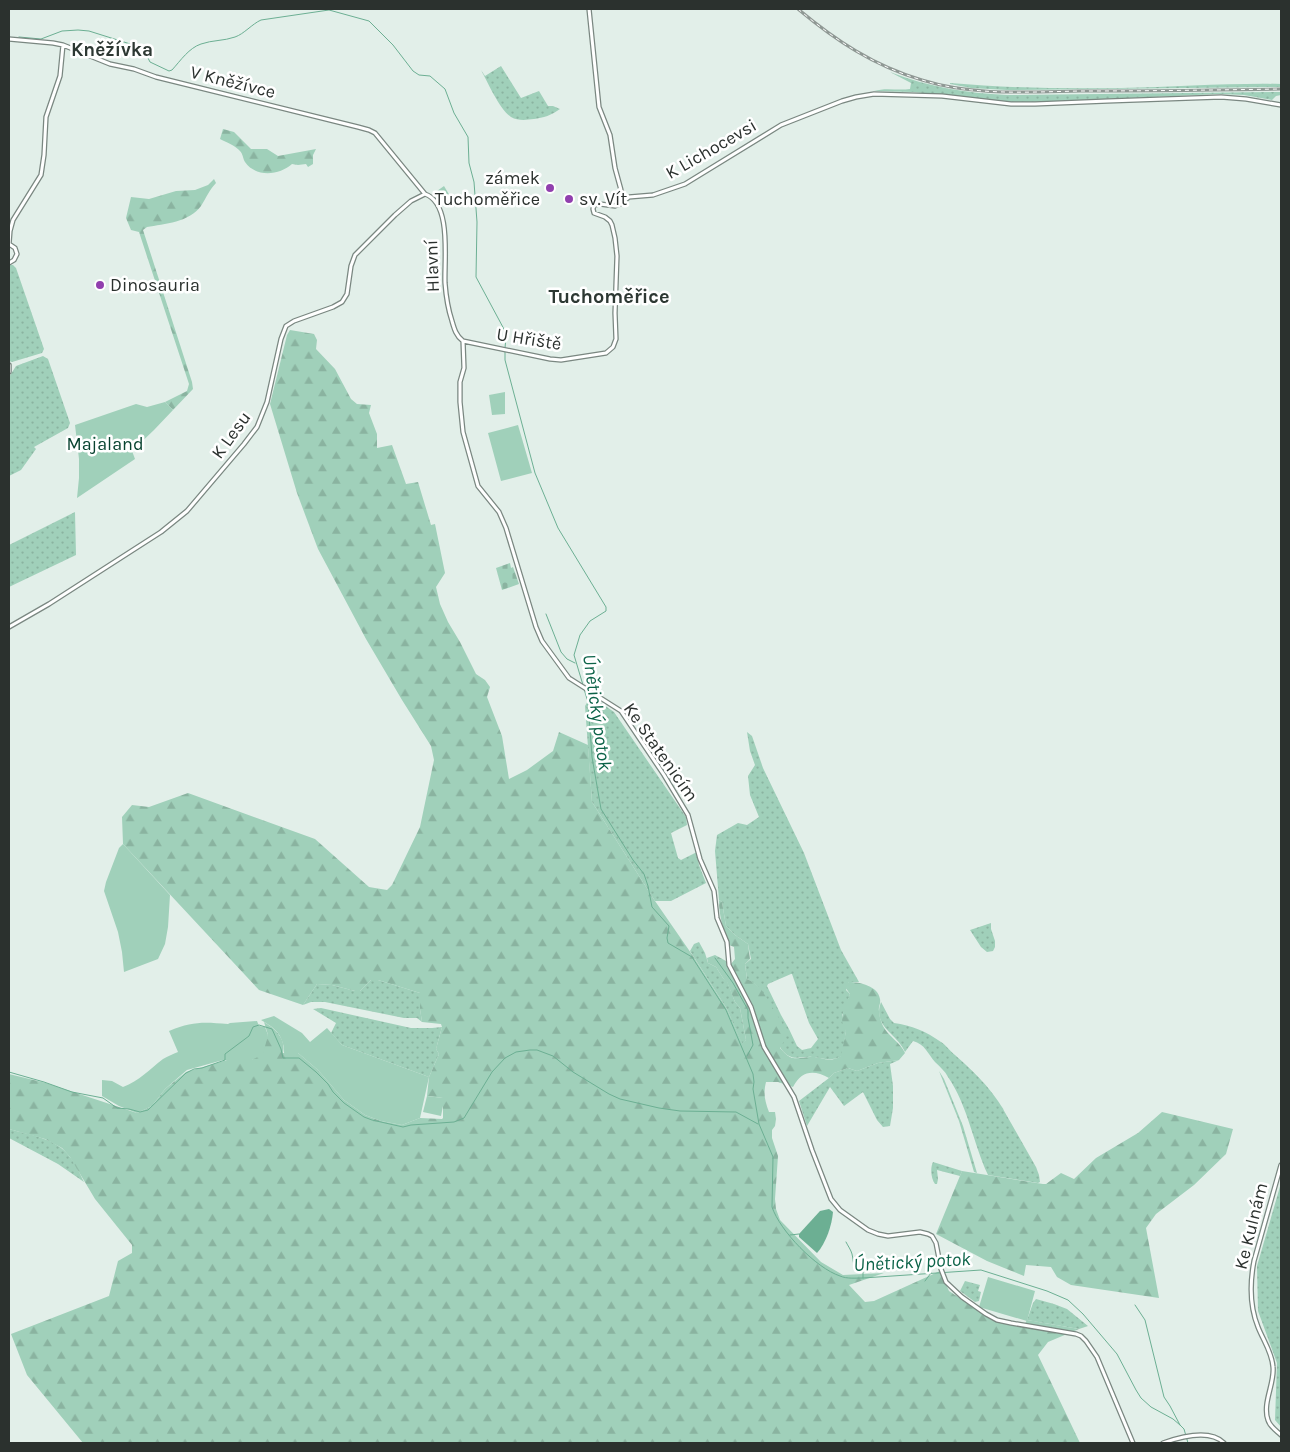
<svg xmlns="http://www.w3.org/2000/svg" width="1290" height="1452" font-family="Karla,sans-serif">
<defs>
<pattern id="grass-dots" width="8" height="8" patternUnits="userSpaceOnUse" patternTransform="scale(1.25)"><rect width="8" height="8" fill="#a0d0ba"/><path d="M2 2h.1M6 6h.1" fill="none" stroke="#8ab3a0" stroke-width="1.8" stroke-linecap="round"/></pattern>
<pattern id="forest-firs" width="22" height="20" patternUnits="userSpaceOnUse" patternTransform="scale(1.25)"><rect width="22" height="20" fill="#a0d0ba"/><path d="M5 1l3.5 6h-7zM16 11l3.5 6h-7z" fill="#8ab3a0"/></pattern>
<pattern id="cemetery-stones" width="16" height="16" patternUnits="userSpaceOnUse" patternTransform="scale(1.25)"><rect width="16" height="16" fill="#a0d0ba"/><path d="M2 7V4a2 2 0 0 1 4 0v3zM10 15v-3a2 2 0 0 1 4 0v3z" fill="#8ab3a0"/></pattern>
</defs>
<rect width="100%" height="100%" fill="#e2efe9"/>
<path fill="url(#grass-dots)" fill-rule="evenodd" d="M 501,66 L 521,98 L 539,91 L 548,106 L 553,106 L 560,109 C 552,115 543,118 534,119 C 526,120 518,121 511,117 C 500,110 487,81 481,70 L 485,76 Z
M 890,72 C 929,87 965,93 1007,95 L 1281,92 L 1281,95 L 1276,96 L 1272,100 L 1244,95 L 1219,94 L 1037,102 L 1012,102 L 913,92 L 874,91 C 887,87 897,91 910,89 L 911,83 Z
M 950,83 C 1007,88 1064,89 1121,88 C 1175,87 1228,83 1281,84 L 1281,87 L 1007,90 L 971,88 L 950,84 Z
M 9,265 L 13,265 L 16,268 L 44,349 L 42,353 L 12,362 L 9,361 Z
M 43,356 L 48,359 L 70,423 L 68,428 L 34,447 L 36,449 L 21,470 L 9,476 L 9,377 L 16,366 Z
M 75,512 L 76,555 L 9,587 L 9,545 Z
M 591,696 L 614,712 L 686,817 L 687,825 L 671,833 L 678,858 L 681,860 L 697,852 L 699,865 L 706,883 L 671,901 L 655,901 L 592,802 L 585,706 Z
M 747,732 L 752,736 L 763,768 L 804,853 L 841,950 L 859,982 L 849,982 L 846,990 L 850,994 L 846,1008 L 842,1015 L 846,1031 L 842,1056 C 831,1062 823,1058 812,1057 C 805,1056 796,1060 789,1056 C 766,1044 782,996 747,979 L 745,964 L 751,959 L 748,944 L 735,935 L 726,926 L 722,902 L 719,900 L 715,851 L 717,835 L 738,823 L 747,825 L 759,817 L 750,795 L 748,776 L 755,765 L 750,751 ZM 791,974 L 792,974 L 809,1023 L 818,1039 L 811,1048 L 802,1050 L 797,1046 L 789,1029 L 781,1015 L 767,986 L 768,984 Z
M 991,923 L 991,929 L 995,941 L 995,947 L 993,951 L 987,952 L 981,947 L 970,930 Z
M 699,942 L 705,953 L 708,963 L 716,967 L 723,978 L 727,981 L 735,1002 L 740,1008 L 746,1040 L 742,1044 L 727,1009 L 690,951 L 694,944 Z
M 371,980 L 378,980 L 420,993 L 420,1009 L 422,1022 L 417,1018 L 404,1018 L 325,1002 L 311,1002 L 303,1005 L 317,984 L 332,985 L 355,991 L 360,991 Z
M 881,1002 L 890,1019 L 894,1023 C 911,1025 927,1032 941,1042 C 946,1045 950,1051 955,1055 C 976,1074 989,1086 1004,1110 L 1003,1109 L 1036,1167 L 1039,1175 L 1040,1182 L 1038,1183 L 988,1175 C 973,1143 968,1106 948,1077 C 945,1071 940,1067 935,1062 C 928,1054 925,1044 913,1041 L 905,1052 C 897,1033 872,1027 881,1002 Z
M 321,1008 L 411,1028 L 432,1028 L 442,1027 L 436,1049 L 439,1054 L 429,1077 L 342,1045 L 331,1033 L 336,1023 L 313,1009 Z
M 899,1060 L 890,1064 L 893,1086 L 893,1108 L 890,1126 L 883,1127 L 877,1120 L 863,1092 L 844,1106 L 830,1087 L 807,1126 L 799,1101 L 829,1078 L 834,1073 L 848,1068 L 857,1071 L 878,1063 Z
M 939,1071 L 944,1079 L 963,1126 L 977,1173 L 974,1172 L 959,1121 Z
M 9,1129 C 30,1135 56,1138 70,1157 C 76,1164 80,1174 84,1182 L 58,1164 L 9,1138 Z
M 933,1162 L 962,1171 L 960,1176 L 937,1170 L 938,1179 L 937,1184 L 935,1184 C 931,1179 930,1168 933,1162 Z
M 1281,1183 L 1281,1427 L 1275,1420 L 1277,1363 L 1258,1311 L 1257,1266 Z
M 965,1281 L 980,1285 L 978,1291 L 981,1292 L 979,1301 L 975,1302 L 960,1291 Z
M 1036,1299 L 1054,1304 L 1067,1309 L 1088,1326 L 1079,1329 L 1027,1320 L 1033,1303 Z"/>
<path fill="url(#forest-firs)" d="M 223,129 L 234,132 L 251,149 L 267,149 L 278,156 L 316,149 L 313,155 L 313,164 L 308,167 L 306,164 L 298,165 L 292,164 C 280,175 256,178 245,162 C 243,159 243,154 240,151 C 236,146 226,142 220,139 Z
M 214,179 L 216,183 C 210,189 206,198 201,206 C 190,222 164,224 147,227 L 143,230 L 192,382 L 193,389 L 173,410 L 165,402 L 187,391 L 189,384 L 139,232 L 131,230 L 126,218 L 131,197 L 149,199 L 176,191 L 195,190 L 208,185 Z
M 290,330 L 314,334 L 317,340 L 316,349 L 335,369 L 351,399 L 357,404 L 371,405 L 369,413 L 377,434 L 377,448 L 392,445 L 406,484 L 418,482 L 431,525 L 435,524 L 445,573 L 436,587 L 440,604 L 448,622 L 460,642 L 476,674 L 485,680 L 490,687 L 487,697 L 502,736 L 509,779 L 527,770 L 553,751 L 559,732 L 588,745 L 592,802 L 655,901 L 693,956 L 727,1009 L 742,1043 L 746,1040 L 740,1008 L 735,1002 L 727,982 L 723,978 L 716,967 L 708,963 L 707,958 L 715,955 L 726,961 L 729,969 L 739,986 L 742,984 L 734,972 L 731,964 L 735,959 L 734,947 L 729,945 C 723,928 719,917 719,900 L 722,902 L 726,926 L 735,935 L 748,944 L 750,959 L 745,964 L 747,979 L 753,982 L 761,989 L 782,1023 L 786,1038 L 780,1048 C 783,1051 786,1055 790,1057 C 796,1060 803,1057 810,1057 C 822,1056 828,1064 841,1056 L 846,1031 C 837,1019 846,1006 850,994 L 845,987 L 849,982 C 860,982 878,986 880,999 C 881,1004 878,1007 879,1011 C 879,1015 881,1022 883,1026 C 888,1036 900,1042 905,1053 L 899,1060 L 878,1063 L 857,1071 L 848,1068 L 834,1073 L 829,1078 C 814,1070 802,1070 793,1087 L 778,1082 L 766,1082 C 763,1094 765,1101 769,1112 L 775,1112 L 776,1119 L 775,1126 L 772,1130 L 772,1138 L 778,1156 L 775,1199 L 776,1209 L 780,1220 L 821,1262 L 843,1275 L 884,1273 L 849,1285 L 865,1302 L 874,1301 L 940,1271 L 949,1291 L 987,1316 L 1023,1327 L 1027,1320 L 1079,1329 L 1048,1342 L 1038,1355 L 1080,1443 L 83,1443 L 27,1375 L 11,1334 L 109,1296 L 118,1261 L 132,1253 L 132,1245 L 95,1199 L 70,1157 L 62,1148 L 45,1139 L 9,1129 L 9,1074 L 46,1083 L 137,1113 L 152,1106 L 165,1089 L 186,1072 L 227,1060 L 252,1060 L 268,1035 L 264,1022 C 276,1029 286,1039 283,1053 L 298,1053 L 318,1070 L 344,1100 L 365,1115 L 381,1121 L 402,1125 L 420,1118 L 442,1119 L 443,1118 L 443,1098 L 427,1096 L 429,1077 L 439,1054 L 436,1049 L 442,1027 L 441,1024 L 422,1022 L 420,1009 L 420,993 L 378,980 L 371,980 L 360,991 L 355,991 L 332,985 L 317,984 L 303,1005 L 259,990 L 123,844 L 122,817 L 132,805 L 149,807 L 188,793 L 315,839 L 369,887 L 387,890 L 392,885 L 420,827 L 434,760 L 431,746 L 402,700 L 366,639 L 318,549 L 297,493 L 270,404 L 287,335 Z
M 1162,1112 L 1233,1129 L 1226,1154 L 1194,1185 L 1156,1214 L 1146,1228 L 1159,1298 L 1071,1285 L 1057,1277 L 1051,1267 L 1026,1265 L 1024,1276 L 987,1261 L 936,1234 L 962,1171 L 1043,1184 L 1046,1184 L 1061,1173 L 1074,1179 L 1096,1158 L 1138,1133 Z"/>
<path fill="url(#cemetery-stones)" d="M 510,563 L 511,568 L 513,567 L 519,584 L 502,590 L 496,568 Z"/>
<path fill="#a0d0ba" d="M 444,186 L 453,201 L 446,206 L 437,191 Z
M 505,392 L 505,414 L 492,415 L 489,395 Z
M 165,402 L 173,410 L 154,430 L 132,451 L 135,459 L 77,498 L 79,478 L 79,459 L 75,425 L 136,404 L 147,407 Z
M 518,425 L 532,473 L 501,481 L 488,433 Z
M 123,844 L 170,895 L 168,927 L 165,944 L 158,959 L 124,972 L 122,952 L 118,932 L 104,891 L 106,882 L 119,848 Z
M 274,1016 L 302,1033 L 310,1042 L 327,1028 L 342,1045 L 429,1077 L 420,1118 L 402,1125 L 381,1121 L 365,1115 L 344,1100 L 318,1070 L 298,1053 L 296,1056 L 285,1057 C 283,1052 285,1049 283,1044 C 280,1031 271,1026 261,1020 Z
M 257,1021 L 259,1026 L 265,1027 L 268,1035 L 263,1054 L 252,1060 L 223,1060 L 187,1070 L 165,1089 L 152,1106 L 137,1113 L 119,1106 L 102,1096 L 102,1080 L 112,1081 L 123,1087 C 139,1081 150,1069 163,1059 C 168,1056 173,1054 178,1052 L 169,1031 C 193,1021 204,1022 228,1024 L 230,1023 Z
M 427,1096 L 443,1098 L 443,1106 L 441,1116 L 423,1112 Z
M 988,1277 L 1035,1291 L 1027,1321 L 979,1307 Z"/>
<path fill="#6caf93" d="M 829,1209 L 833,1212 C 832,1225 826,1243 817,1253 L 799,1237 L 799,1234 L 820,1211 Z"/>
<g fill="none" stroke-linecap="round" stroke-linejoin="round">
<path stroke="#6caf93" stroke-width="1" d="M 19,37 L 41,39 L 62,31 L 78,30 L 89,31 L 143,48 L 150,62 L 169,71 L 172,70 C 181,60 189,48 201,44 C 212,40 224,41 235,37 C 244,34 252,24 261,20 L 329,10 L 369,21 L 393,45 L 413,71 L 419,75 L 430,76 L 445,89 L 454,113 L 468,137 L 469,163 L 474,182 L 477,222 L 476,277 L 505,331 L 506,337 L 505,348
M 505,352 L 505,360 L 535,473 L 558,528 L 606,607 L 606,611 L 590,621 L 580,635 L 574,655 L 583,685
M 546,614 L 561,652 L 567,659 L 575,663
M 584,689 L 588,702 L 592,757 L 601,809 L 633,860 L 644,874 L 648,886 L 652,907 L 669,926 L 667,938 L 668,943 L 692,957 L 726,1010 L 753,1074 L 754,1082 L 753,1089 L 759,1124 L 773,1157 L 772,1207 C 780,1231 816,1268 840,1276 C 847,1279 855,1278 863,1278 L 981,1270 L 1047,1291 L 1068,1300 L 1083,1314 L 1117,1354 L 1136,1390 L 1141,1398 L 1151,1407 L 1173,1419 L 1180,1425 L 1184,1429 L 1188,1443
M 715,958 L 733,983 L 748,1010 L 748,1018 L 753,1045 L 747,1056
M 9,1072 L 44,1082 L 72,1092 L 103,1098 L 117,1108 L 129,1109 L 140,1112 L 148,1110 L 186,1073 L 194,1069 L 202,1068 L 225,1060 L 225,1054 L 249,1036 L 253,1027 L 259,1025 L 272,1029 L 281,1049 L 283,1058 L 299,1058 L 316,1072 L 328,1084 L 333,1092 L 344,1103 L 364,1117 L 372,1120 L 403,1127 L 411,1125 L 454,1122 L 464,1118 L 492,1072 L 505,1058 L 516,1052 L 530,1050 L 537,1050 L 553,1056 L 573,1072 L 609,1094 L 620,1099 L 659,1108 L 680,1111 L 736,1112 L 758,1124
M 790,1235 L 799,1234
M 846,1242 C 848,1246 851,1250 852,1254 C 854,1262 852,1270 863,1271 L 863,1278
M 925,1281 L 931,1273
M 1135,1305 L 1145,1320 L 1164,1397 L 1170,1406 L 1180,1425"/>
<g stroke="#7a8781" stroke-width="5.5">
<path id="tertiary" d="M 589,9 L 599,107 L 610,135 L 615,168 L 621,190 L 625,199
M 9,39 L 53,43 L 63,45 L 110,64 L 134,69 L 156,77 L 358,127 L 369,130 L 375,133 L 425,194 C 452,203 444,260 445,283 C 446,296 448,309 452,321 C 454,328 456,336 463,341
M 9,244 L 10,231 L 13,220 L 41,175 L 44,155 L 46,117 L 60,76 L 63,45
M 9,263 L 14,260 L 17,254 L 15,248 L 9,244
M 463,341 L 464,368 L 460,382 L 460,402 L 463,432 L 478,486 L 499,512 L 506,528 L 536,627 L 542,641 L 569,678 L 621,711 L 664,775 L 688,815 L 700,859 L 714,891 L 717,918 L 727,942 L 729,965 L 751,1007 L 764,1047 L 794,1097 L 812,1150 L 831,1199 L 840,1210 L 868,1230 L 878,1234 L 888,1236 L 920,1232 L 928,1234 L 932,1236 L 936,1243 L 941,1269 L 946,1282 L 962,1297 L 986,1314 L 997,1320 L 1011,1323 L 1076,1334 L 1081,1336 L 1086,1341 L 1097,1357 L 1133,1443
M 463,341 L 550,359 L 561,360 L 606,353 L 613,347 L 616,339 L 615,313 L 617,256 L 615,238 L 612,225 L 610,221 L 605,217 L 594,213 L 593,209 L 594,205 L 600,204 L 615,206 L 620,204 L 629,197 L 653,195 L 685,184 L 781,125 L 842,101 L 856,97 L 874,94 L 942,96 L 1011,104 L 1035,104 L 1108,101 L 1221,97 L 1246,99 L 1281,105
M 9,365 L 9,372
M 9,627 L 49,604 L 161,532 L 187,511 L 244,444 L 257,427 L 267,402 L 281,339 L 286,326 L 294,321 L 333,307 L 342,302 L 347,294 L 351,266 L 355,255 L 395,215 L 411,201 L 425,194
M 1281,1165 L 1254,1261 C 1250,1282 1250,1307 1258,1327 C 1263,1340 1272,1352 1273,1367 C 1275,1383 1262,1403 1268,1420 C 1270,1427 1277,1431 1281,1435
M 1163,1443 C 1180,1437 1210,1429 1224,1443"/>
</g>
<use href="#tertiary" stroke="#fff" stroke-width="3"/>
<g stroke="#8f9894" stroke-width="3">
<path id="rail" d="M 798,9 C 835,40 874,66 922,80 C 973,96 1027,92 1080,91 C 1147,91 1214,90 1281,89"/>
</g>
<use href="#rail" stroke="#fff" stroke-width="1" stroke-dasharray="4" stroke-linecap="butt"/>
</g>
<g fill="#913fae" stroke="#fff" stroke-width="2">
<circle cx="550" cy="188" r="5"/>
<circle cx="569" cy="199" r="5"/>
<circle cx="100" cy="285" r="5"/>
</g>
<g text-anchor="middle" stroke-width="5" stroke-linejoin="round" paint-order="stroke">
<g font-size="18" fill="#2b312e" stroke="#fff">
<text transform="translate(233 82) rotate(14)" y="6">V Kněžívce</text>
<text transform="translate(711 149) rotate(-30)" y="6">K Lichocevsi</text>
<text transform="translate(432 266) rotate(-92)" y="6">Hlavní</text>
<text transform="translate(529 339) rotate(9)" y="6">U Hřiště</text>
<text transform="translate(231 435) rotate(-54)" y="6">K Lesu</text>
<text transform="translate(661 752) rotate(55)" y="6">Ke Statenicím</text>
<text transform="translate(1251 1226) rotate(-76)" y="6">Ke Kulnám</text>
</g>
<g font-size="18" fill="#2b312e" stroke="#fff" text-anchor="start">
<text x="540" y="184" text-anchor="end">zámek<tspan x="540" dy="21">Tuchoměřice</tspan></text>
<text x="579" y="205">sv. Vít</text>
<text x="110" y="291">Dinosauria</text>
</g>
<g font-size="18" fill="#084330" stroke="#fff">
<text x="105" y="450">Majaland</text>
</g>
<g font-size="19" font-weight="bold" fill="#2d3833" stroke="#fff">
<text x="112" y="56">Kněžívka</text>
</g>
<g font-size="19" font-style="italic" fill="#0c6348" stroke="#fff">
<text transform="translate(598 712) rotate(82)" y="7">Únětický potok</text>
<text transform="translate(912 1261) rotate(-3)" y="7">Únětický potok</text>
</g>
<g font-size="20" font-weight="bold" fill="#2d3833" stroke="#fff">
<text x="609" y="303">Tuchoměřice</text>
</g>
</g>
<rect width="1290" height="1452" fill="none" stroke="#2b312e" stroke-width="20"/>
</svg>
